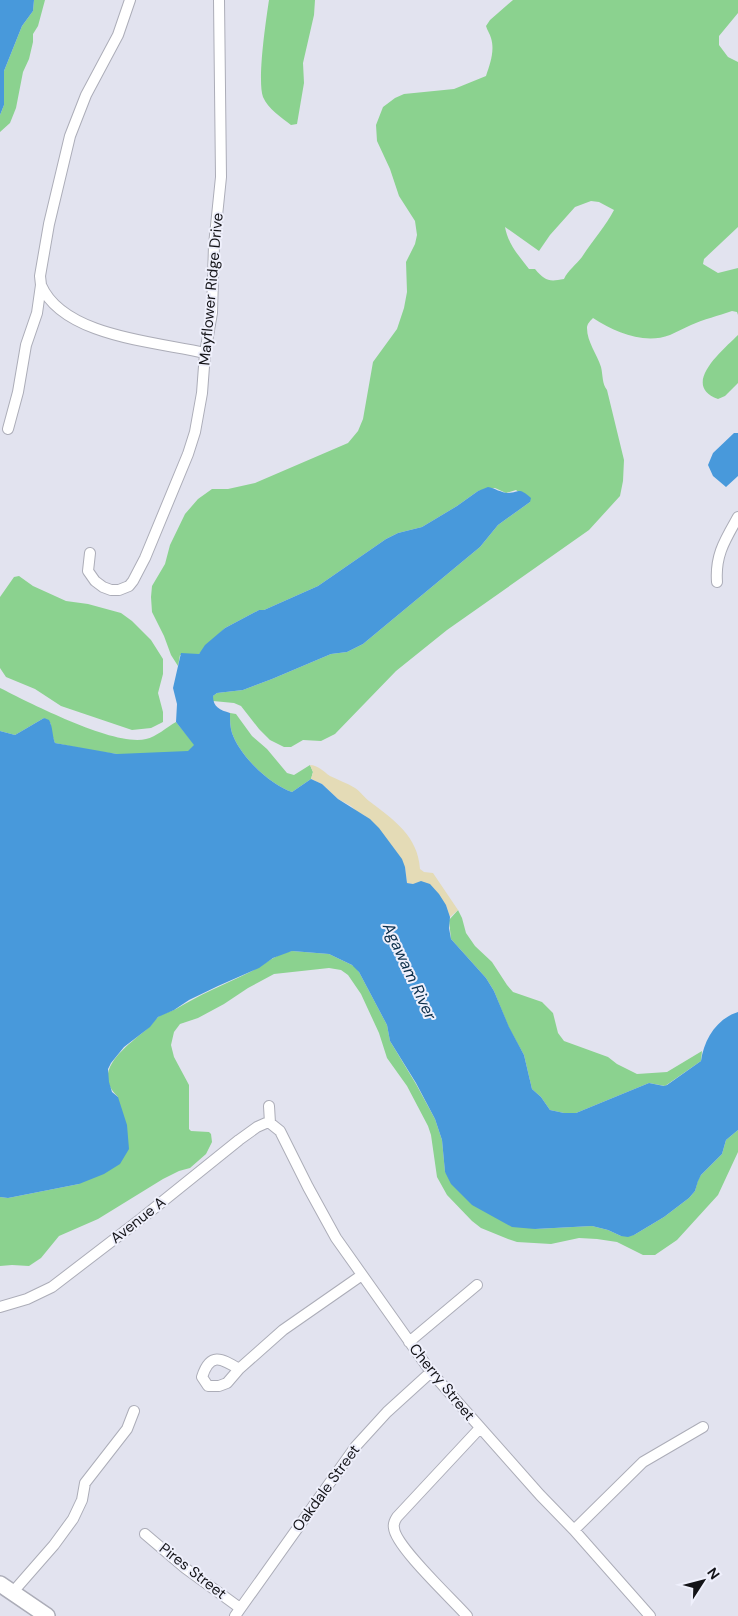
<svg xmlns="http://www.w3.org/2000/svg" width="738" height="1616" font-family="'DM Sans',sans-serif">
<rect width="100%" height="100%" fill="#e2e3ef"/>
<path fill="#8bd28f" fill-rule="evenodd" d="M 34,0 L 45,0 L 38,26 L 33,34 L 33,42 L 29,59 L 23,72 L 16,108 L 10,123 L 0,132 L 0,115 L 4,105 L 4,71 L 22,26 L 33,11 Z
M 269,0 L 315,0 L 314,15 L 303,63 L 304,83 L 297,124 L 291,125 C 281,117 268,109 263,97 C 257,80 266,20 269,0 Z
M 513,0 L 738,0 L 738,13 L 719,36 L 719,45 L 728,57 L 738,62 L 738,227 L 704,259 L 703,264 L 718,273 L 738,268 L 738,315 L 737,312 L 732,311 C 718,316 704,319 691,325 C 684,328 677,332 670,335 C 644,345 615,332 593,318 C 590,321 587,324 587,328 C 587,342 597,354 601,367 C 603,375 602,384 607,390 L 624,460 L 623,481 L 620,496 L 589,530 L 447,630 L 396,671 L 335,734 L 321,741 L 303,740 L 291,747 L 284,747 L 270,740 L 259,729 L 241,706 L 234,703 L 213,701 L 213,696 L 217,693 L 243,690 L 272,679 L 331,654 L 347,652 L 363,644 L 480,547 L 498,525 L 530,502 L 516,490 L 506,493 L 495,488 L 478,491 L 457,506 L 422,527 L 398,533 L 386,539 L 318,586 L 264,610 L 259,610 L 225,628 L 199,654 L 180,655 L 178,666 L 171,655 L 164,636 L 152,612 L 151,597 L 152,586 L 165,564 L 170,545 L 185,514 L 198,499 L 212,489 L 228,489 L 255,483 L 348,443 L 358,431 L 363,419 L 373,362 L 397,329 L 404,308 L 407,292 L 406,262 L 415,244 L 417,235 L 415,221 L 399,196 L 390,169 L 377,141 L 376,125 L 383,107 L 395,98 L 404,94 L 454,89 L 486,76 C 490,64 495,51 491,38 C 490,34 487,30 486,26 L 490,20 ZM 591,201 L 599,202 L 614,210 C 606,226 592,241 582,257 C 576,265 568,270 564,279 C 549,282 545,281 535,269 L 529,269 C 519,256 508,244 505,227 L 539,251 L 550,235 L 575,207 Z
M 738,335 L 738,383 L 725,396 L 718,399 C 680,385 723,350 738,335 Z
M 19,576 L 33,586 L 66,601 L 88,604 L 121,613 L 132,621 L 151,640 L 163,659 L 163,674 L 158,693 L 163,712 L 163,722 L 151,728 L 132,730 L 61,706 L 35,689 L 6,677 L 0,668 L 0,597 L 14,577 Z
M 0,688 C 30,703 115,747 146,739 C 156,737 167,727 176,722 L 195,745 L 188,752 C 165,754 140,756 117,754 C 97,752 75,747 55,743 L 51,732 L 51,724 L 44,718 L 15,735 L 0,731 Z
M 230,713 L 236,714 L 252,736 L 267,749 L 287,773 L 294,775 L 310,765 L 313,772 L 311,779 L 292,792 C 269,784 240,756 232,733 C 230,727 230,720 230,713 Z
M 458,910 L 462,918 L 466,933 L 475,946 L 492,962 L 507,985 L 513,992 L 542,1002 L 553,1013 L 558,1033 L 564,1041 L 608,1057 L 617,1064 L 637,1074 L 667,1072 L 702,1051 L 701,1061 L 665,1086 L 649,1083 L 576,1113 L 564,1113 L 550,1110 L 541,1097 L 532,1089 L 524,1055 L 509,1028 L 494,991 L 486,978 L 451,939 L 449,920 Z
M 292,951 L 329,954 L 356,967 L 359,972 L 387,1025 L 390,1041 L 416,1084 L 435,1119 L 442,1140 L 445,1172 L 535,1229 L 592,1226 L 608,1230 L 621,1236 L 634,1235 L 664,1217 L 689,1198 L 695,1191 L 698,1180 L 701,1175 L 722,1154 L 726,1140 L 738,1130 L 738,1152 L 718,1195 L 677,1240 L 655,1255 L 643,1255 L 617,1242 L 597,1239 L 579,1238 L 551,1244 L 517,1242 L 508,1239 L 481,1228 L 472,1221 L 447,1195 L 437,1177 L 431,1135 L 428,1126 L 407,1086 L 387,1058 L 379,1033 L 361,994 L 348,975 L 341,970 L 329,968 L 274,974 L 248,988 L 224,1004 L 198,1018 L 180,1024 L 174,1032 L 171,1045 L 174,1057 L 189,1085 L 189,1129 L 191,1131 L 209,1132 L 211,1134 L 212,1142 L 206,1154 L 190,1168 L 179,1171 L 163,1179 L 98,1219 L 59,1236 L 41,1258 L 29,1266 L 12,1265 L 0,1266 L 0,1197 L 8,1198 L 79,1184 L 118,1097 C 89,1070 129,1045 148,1028 C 152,1025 154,1020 158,1017 C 163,1013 170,1012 176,1009 C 199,995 223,985 248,973 C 263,966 275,954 292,951 Z"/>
<path fill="#e4dbb6" d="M 310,765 C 318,765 324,772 330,776 C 338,780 347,783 355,788 C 360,791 364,797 369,801 C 394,820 418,836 420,869 L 424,872 L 433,873 L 458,910 L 450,917 L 446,905 L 413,884 L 407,883 L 405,867 L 364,815 L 358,813 L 351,806 L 338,799 L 322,784 L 311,779 L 313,772 Z"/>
<path fill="#4899db" d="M 0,0 L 34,0 L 33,11 L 22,26 L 4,71 L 4,105 L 0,115 Z
M 734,433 L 738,433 L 738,476 L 726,487 L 713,476 L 708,465 L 713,453 Z
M 488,487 C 494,488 502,493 508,493 C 521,492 518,487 531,498 L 530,502 L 498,525 L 480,547 L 363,644 L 347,652 L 331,654 L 272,679 L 243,690 L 217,693 L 213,696 C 213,707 220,710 230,713 C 230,720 230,727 232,733 C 240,756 269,784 292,792 L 311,779 L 322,784 L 338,799 L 370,819 L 379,828 L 402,859 L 405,867 L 407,883 L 413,884 L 421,881 L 430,884 L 439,894 L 446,905 L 450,917 L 449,928 L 451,939 L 486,978 L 494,991 L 509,1027 L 524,1055 L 532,1089 L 541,1097 L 550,1110 L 564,1113 L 576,1113 L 649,1083 L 664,1086 L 667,1085 L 701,1061 C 704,1040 716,1019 738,1012 L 738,1130 L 726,1140 L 722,1154 L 701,1175 L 698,1181 L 695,1191 L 689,1198 L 664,1217 L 634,1235 L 628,1237 L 621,1236 L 608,1230 L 592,1226 L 535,1229 L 512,1227 L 472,1205 L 451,1184 L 445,1172 L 442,1140 L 435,1119 L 416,1083 L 390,1041 L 387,1025 L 359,972 L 352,965 L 329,954 L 292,951 L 273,958 L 259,968 L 218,986 L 189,1000 L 174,1010 L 158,1017 L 150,1027 L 124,1047 L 111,1063 L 108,1069 L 109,1082 L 112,1092 L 118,1097 L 127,1125 L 129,1149 L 120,1164 L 104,1174 L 79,1184 L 8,1198 L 0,1197 L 0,731 L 15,735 L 44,718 L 49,720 C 53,727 52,735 55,743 L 117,754 L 188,751 L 194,745 L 176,722 L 177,704 L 173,688 L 181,653 L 199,654 L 205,645 L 225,628 L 259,610 L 264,610 L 318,586 L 386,539 L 398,533 L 422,527 L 457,506 L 478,491 Z"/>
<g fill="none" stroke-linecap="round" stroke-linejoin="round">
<g stroke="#acadb8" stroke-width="12">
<path id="minor" d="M 41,285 C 63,337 158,342 205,353
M 8,429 L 18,392 L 26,345 L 37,313 L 41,285 L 40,276 L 49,224 L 70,136 L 86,95 L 118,35 L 130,0
M 90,553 L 88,571 L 95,581 L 103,587 L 111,590 L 119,590 L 129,586 L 133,581 L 145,558 L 188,454 L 195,432 L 202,393 L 205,353 L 212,313 L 214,245 L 221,177 L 219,0
M 717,582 C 715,555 725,540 738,517
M 269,1106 L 270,1123
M 270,1123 L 280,1131 L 308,1187 L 336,1238 L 431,1372 L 540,1495 L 574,1530 L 650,1616
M 0,1307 L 27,1299 L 52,1287 L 142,1218 L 239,1140 L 257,1127 L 266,1123 L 270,1123
M 409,1342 L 477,1285
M 239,1369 C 221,1358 210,1352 202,1377 L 208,1386 L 219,1386 L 227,1383 L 239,1369 L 283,1330 L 362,1275
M 574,1530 L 643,1462 L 703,1427
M 145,1534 L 185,1568 L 240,1608
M 12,1593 L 54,1545 L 73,1519 L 82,1500 L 85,1483 L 127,1429 L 134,1411
M 235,1616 L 356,1446 L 387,1412 L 431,1372
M 467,1616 C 453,1600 395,1546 394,1528 C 393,1524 395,1520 397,1517 L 480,1428"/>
</g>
<g stroke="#acadb8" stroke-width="18">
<path id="primary" d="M 0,1584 L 47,1616"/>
</g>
<use href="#minor" stroke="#fff" stroke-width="10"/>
<use href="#primary" stroke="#fff" stroke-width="15"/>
</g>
<g text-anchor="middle" stroke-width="4" stroke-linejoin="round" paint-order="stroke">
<g font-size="15" fill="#131317" stroke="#eff0fc">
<text transform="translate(211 289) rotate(-85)" y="5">Mayflower Ridge Drive</text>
<text transform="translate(138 1220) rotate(-38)" y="5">Avenue A</text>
<text transform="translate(442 1382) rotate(51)" y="5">Cherry Street</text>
<text transform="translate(326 1488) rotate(-54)" y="5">Oakdale Street</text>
<text transform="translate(193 1571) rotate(38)" y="5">Pires Street</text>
</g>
<g font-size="16" font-style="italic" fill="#0c2f4a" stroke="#eff0fc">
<text transform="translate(410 971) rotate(65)" y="6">Agawam River</text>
</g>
</g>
<g transform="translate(703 1581) rotate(54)" stroke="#eff0fc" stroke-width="4" paint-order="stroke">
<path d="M0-4L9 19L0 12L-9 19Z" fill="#131317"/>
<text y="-8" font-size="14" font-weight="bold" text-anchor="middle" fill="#131317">N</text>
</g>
</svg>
